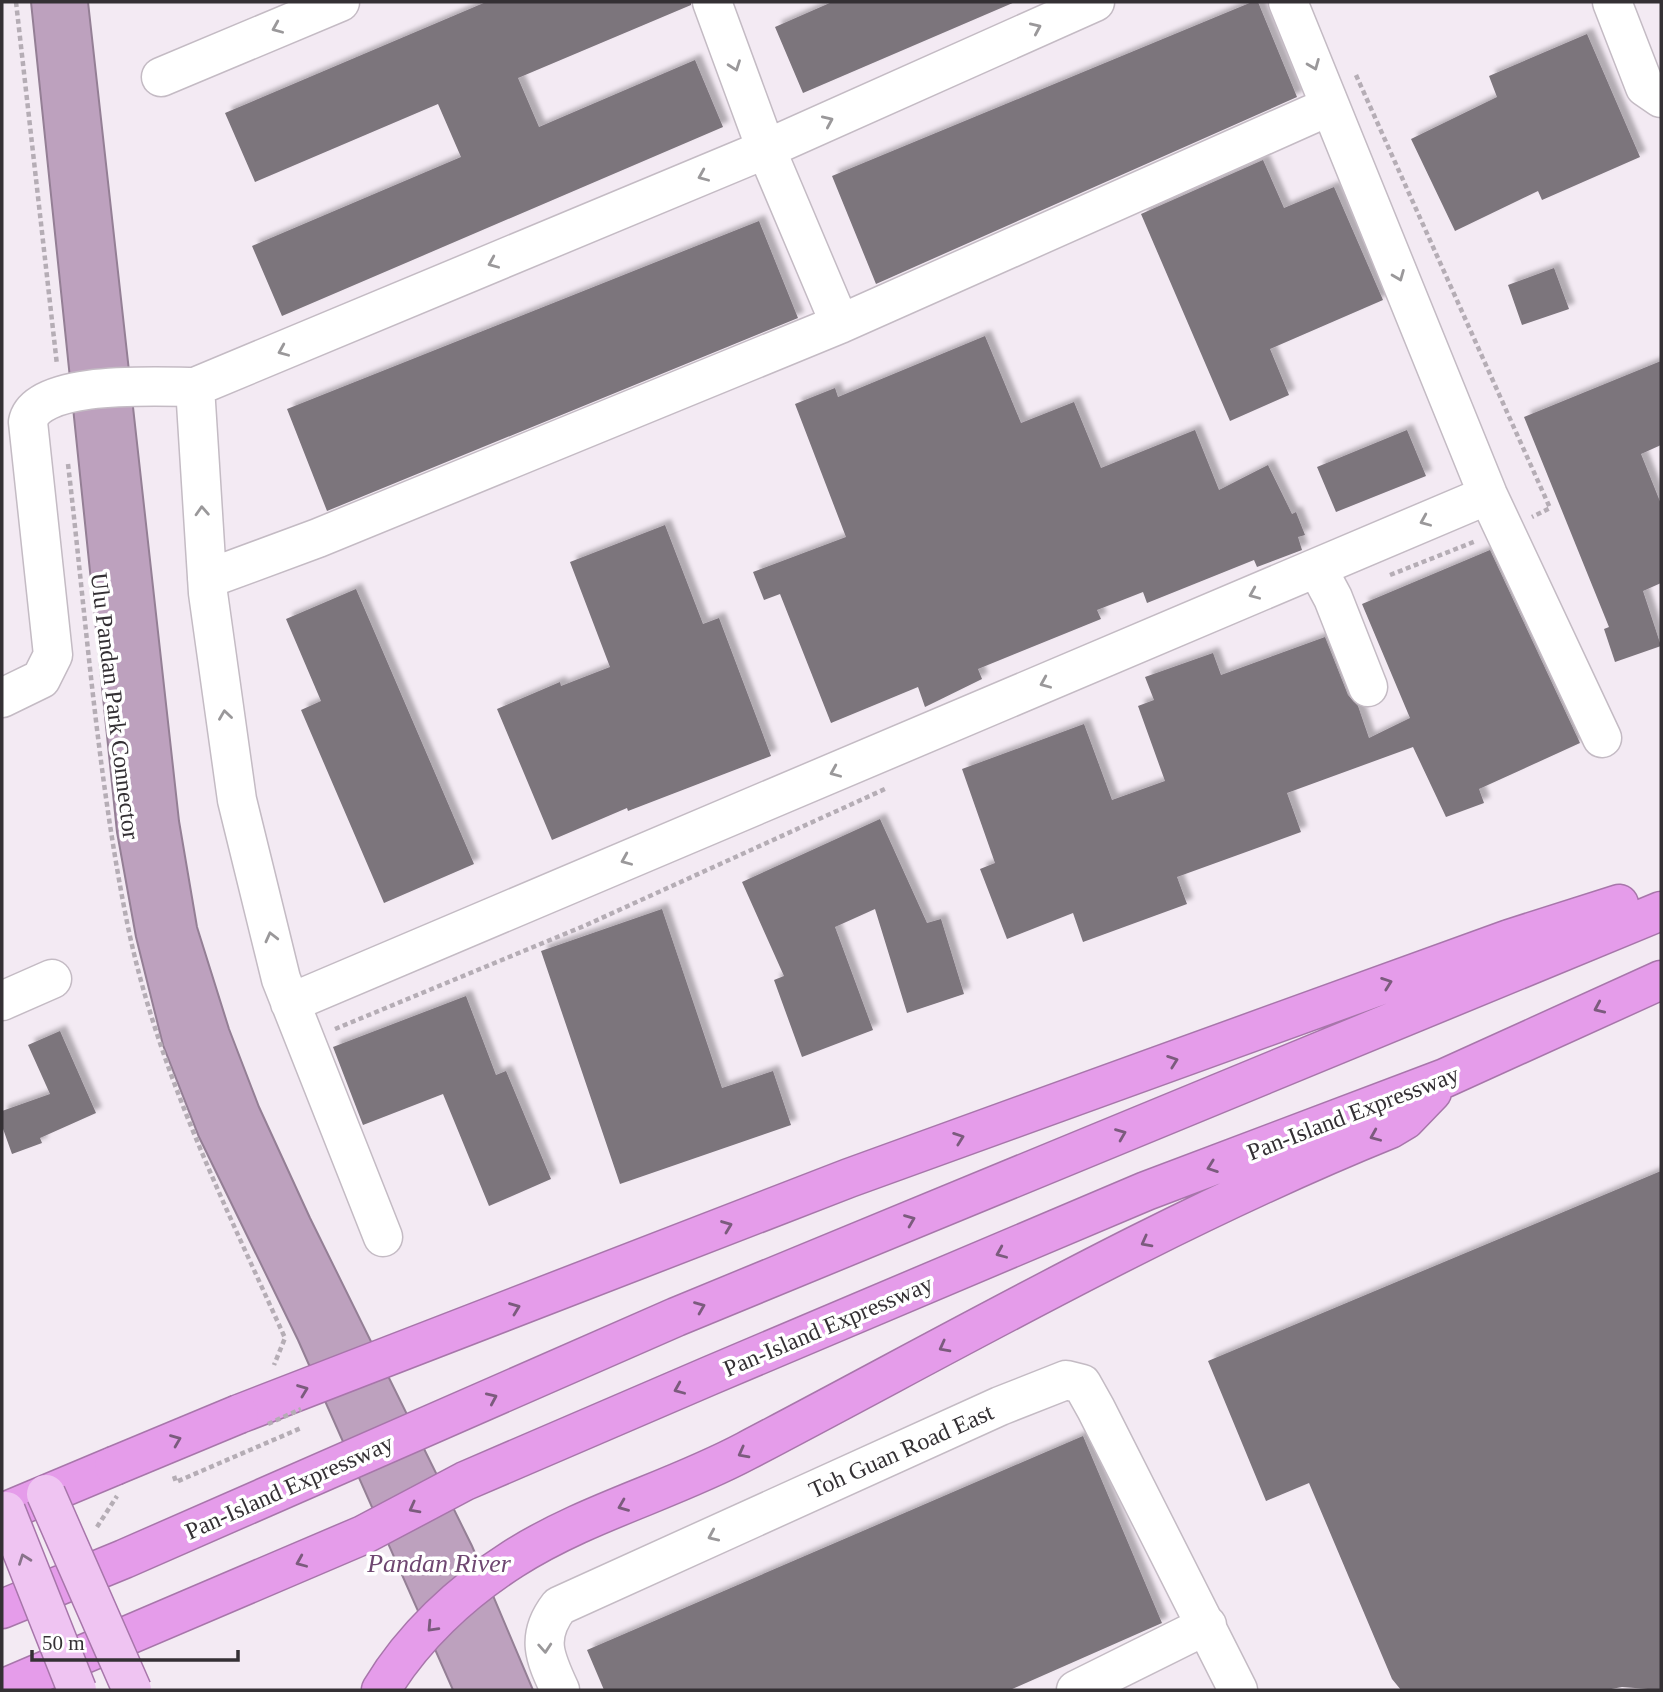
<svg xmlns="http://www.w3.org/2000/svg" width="1663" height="1692" font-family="Georgia,serif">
<defs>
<filter id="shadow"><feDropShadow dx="6" dy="-6" stdDeviation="2" flood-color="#0004"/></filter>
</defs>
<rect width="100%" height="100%" fill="#f3eaf3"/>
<path fill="#bda1be" stroke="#947f95" stroke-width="2" d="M 31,2 L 88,2 L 179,821 L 197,927 L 229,1029 L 259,1107 L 310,1218 L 472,1546 L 533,1690 L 453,1690 L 298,1340 L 199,1137 L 163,1045 L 136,937 L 117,832 Z"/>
<path fill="#7c747c" filter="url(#shadow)" d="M 486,2 L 691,2 L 691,5 L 518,78 L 539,127 L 695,60 L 723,127 L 282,316 L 252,246 L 461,157 L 438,104 L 255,182 L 225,113 Z
M 832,2 L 1015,2 L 803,93 L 775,27 Z
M 1252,2 L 1258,2 L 1297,97 L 876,284 L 832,176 Z
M 1587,34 L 1640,157 L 1542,200 L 1538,191 L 1455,231 L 1411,139 L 1497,97 L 1489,76 Z
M 1263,160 L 1284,208 L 1334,187 L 1383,300 L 1270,349 L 1289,395 L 1230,421 L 1141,214 Z
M 759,221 L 798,318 L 327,511 L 287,409 Z
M 1554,268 L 1569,309 L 1522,325 L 1508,285 Z
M 985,336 L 1021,423 L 1074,402 L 1101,468 L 1195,430 L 1219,490 L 1268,465 L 1292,514 L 1296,512 L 1305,535 L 1298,537 L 1302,550 L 1257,567 L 1254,560 L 1147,603 L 1143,592 L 1097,610 L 1101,619 L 978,669 L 982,679 L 925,707 L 918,687 L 831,723 L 780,594 L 764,600 L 753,572 L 846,537 L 795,404 L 835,388 L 838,397 Z
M 1661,361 L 1661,445 L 1641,454 L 1661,504 L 1661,583 L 1643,591 L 1661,646 L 1615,662 L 1604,629 L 1609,627 L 1524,417 Z
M 1407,430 L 1426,476 L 1336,512 L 1317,467 Z
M 665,525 L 703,624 L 719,618 L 771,756 L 628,811 L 627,808 L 552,840 L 497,709 L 560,682 L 561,686 L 610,667 L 570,562 Z
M 1490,550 L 1580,743 L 1479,789 L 1484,803 L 1446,817 L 1413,747 L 1287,793 L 1301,832 L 1177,877 L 1187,904 L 1083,942 L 1073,913 L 1007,939 L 980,869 L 995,863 L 962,769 L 1084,724 L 1112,800 L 1165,781 L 1138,706 L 1154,700 L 1145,677 L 1213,653 L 1221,675 L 1325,637 L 1348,695 L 1358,706 L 1369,738 L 1410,718 L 1362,604 Z
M 356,589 L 474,864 L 384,903 L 301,710 L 321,701 L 286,619 Z
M 880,819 L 927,923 L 941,919 L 964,994 L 907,1013 L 875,909 L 835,927 L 873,1030 L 802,1057 L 774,980 L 784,976 L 742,882 Z
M 662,909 L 722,1088 L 773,1071 L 791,1125 L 620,1184 L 541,951 Z
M 466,996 L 496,1075 L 506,1071 L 551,1179 L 489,1206 L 443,1094 L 363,1125 L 333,1047 Z
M 60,1031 L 96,1113 L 40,1138 L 42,1143 L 12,1154 L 2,1126 L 2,1111 L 50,1094 L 28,1045 Z
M 1661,1171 L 1661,1690 L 1622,1687 L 1606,1690 L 1401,1690 L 1392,1679 L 1309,1483 L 1266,1501 L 1208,1361 Z
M 1083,1436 L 1162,1623 L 1010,1690 L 604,1690 L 587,1650 Z"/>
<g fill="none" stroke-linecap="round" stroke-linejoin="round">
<g stroke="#c4bbc4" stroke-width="41">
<path id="minor" d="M 712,2 L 766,149 L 840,324
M 1288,2 L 1488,495 L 1602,738
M 1612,2 L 1645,87 L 1661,98
M 161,77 L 340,2
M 195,387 L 208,593 L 237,800 L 281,979 L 383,1237
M 1317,568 L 1333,598 L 1368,687
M 207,579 L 318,538 L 840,324 L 1330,106
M 2,698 L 41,679 L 53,655 L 28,422 C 36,379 160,387 195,387 L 766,149 L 1095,2
M 2,1001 L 52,979
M 290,1003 L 1488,495
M 560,1690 C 545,1658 535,1637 559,1606 L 1000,1406 L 1066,1380 L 1082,1384 L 1096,1409 L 1238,1690
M 1076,1690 L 1207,1625"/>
</g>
<g stroke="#a776aa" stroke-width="41">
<path id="highway" d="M 239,1414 L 849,1178 L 1509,939 L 1619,904
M 2,1513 L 114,1466
M 2,1609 L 124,1559 L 676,1317 L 1661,911
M 2,1689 L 363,1535 L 465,1481 L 709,1376 L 1146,1191 L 1445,1078 L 1661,980
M 381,1690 C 412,1638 461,1592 513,1559 C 585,1513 671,1491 746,1451 C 958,1340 1168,1219 1390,1129 L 1405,1120 L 1432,1092"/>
</g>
<path stroke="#b5adb5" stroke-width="4.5" stroke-dasharray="5 3.5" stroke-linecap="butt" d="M 16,2 L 57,365
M 1356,75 L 1550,508 L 1532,517
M 68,464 C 86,618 97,775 128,927 C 158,1071 225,1205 285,1338 L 274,1365
M 1390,575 L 1476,541
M 335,1029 L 584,926 L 885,789
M 174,1476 L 176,1482 L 301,1428"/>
<use href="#minor" stroke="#fff" stroke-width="38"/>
<use href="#highway" stroke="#e59cea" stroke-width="38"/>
<g stroke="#a776aa" stroke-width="41" stroke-linecap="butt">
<path id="major-bridge" d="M 46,1494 L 132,1690
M 6,1511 L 77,1690"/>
</g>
<g stroke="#a776aa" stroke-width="41" stroke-linecap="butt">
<path id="highway-bridge" d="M 114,1466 L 239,1414"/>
</g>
<path stroke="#b5adb5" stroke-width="4.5" stroke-dasharray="5 3.5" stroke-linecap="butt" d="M 268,1424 L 301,1409
M 97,1527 L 117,1496"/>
<use href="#major-bridge" stroke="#efc4f2" stroke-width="38"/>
<use href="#highway-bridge" stroke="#e59cea" stroke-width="38"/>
</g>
<defs><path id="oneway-chevron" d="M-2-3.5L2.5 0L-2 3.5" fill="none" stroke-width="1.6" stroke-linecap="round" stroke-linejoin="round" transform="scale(1.75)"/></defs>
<g stroke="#9a989a">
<use href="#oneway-chevron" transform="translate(277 28) rotate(157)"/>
<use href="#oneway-chevron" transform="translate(1036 28) rotate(-24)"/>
<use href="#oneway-chevron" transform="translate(1314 65) rotate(68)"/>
<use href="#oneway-chevron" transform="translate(735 66) rotate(70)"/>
<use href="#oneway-chevron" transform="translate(828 121) rotate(-24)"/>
<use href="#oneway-chevron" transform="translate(703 176) rotate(157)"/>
<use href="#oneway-chevron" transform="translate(493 263) rotate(157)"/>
<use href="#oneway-chevron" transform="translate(1399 276) rotate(68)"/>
<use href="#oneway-chevron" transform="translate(283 351) rotate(157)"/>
<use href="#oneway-chevron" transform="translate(202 511) rotate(-93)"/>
<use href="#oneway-chevron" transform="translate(1425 521) rotate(157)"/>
<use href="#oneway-chevron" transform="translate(1254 594) rotate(157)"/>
<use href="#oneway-chevron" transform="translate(1045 683) rotate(157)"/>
<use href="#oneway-chevron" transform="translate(225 715) rotate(-98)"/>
<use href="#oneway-chevron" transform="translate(835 772) rotate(157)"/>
<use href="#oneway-chevron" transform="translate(626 860) rotate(157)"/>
<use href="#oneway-chevron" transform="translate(271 937) rotate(-104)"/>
<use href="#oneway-chevron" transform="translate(713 1536) rotate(156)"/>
<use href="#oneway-chevron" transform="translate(545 1648) rotate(86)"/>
</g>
<g stroke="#7b5b7d">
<use href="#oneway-chevron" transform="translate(1387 983) rotate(-20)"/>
<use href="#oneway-chevron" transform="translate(1599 1008) rotate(156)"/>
<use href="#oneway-chevron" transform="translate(1173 1061) rotate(-20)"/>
<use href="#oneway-chevron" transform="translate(1121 1134) rotate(-22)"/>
<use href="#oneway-chevron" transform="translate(1375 1136) rotate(157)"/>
<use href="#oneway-chevron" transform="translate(959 1138) rotate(-20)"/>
<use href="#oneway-chevron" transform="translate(1212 1167) rotate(160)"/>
<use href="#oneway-chevron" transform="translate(910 1220) rotate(-22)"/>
<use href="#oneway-chevron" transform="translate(727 1226) rotate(-21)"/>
<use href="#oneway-chevron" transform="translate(1146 1242) rotate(152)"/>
<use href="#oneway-chevron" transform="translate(1001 1253) rotate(157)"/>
<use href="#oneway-chevron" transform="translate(700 1307) rotate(-22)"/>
<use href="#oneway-chevron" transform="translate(515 1308) rotate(-21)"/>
<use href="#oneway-chevron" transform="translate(944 1347) rotate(152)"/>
<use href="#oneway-chevron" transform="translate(679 1389) rotate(157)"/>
<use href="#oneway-chevron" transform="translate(303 1390) rotate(-21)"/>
<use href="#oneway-chevron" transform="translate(492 1398) rotate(-24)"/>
<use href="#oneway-chevron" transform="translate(176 1440) rotate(-22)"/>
<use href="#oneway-chevron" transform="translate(743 1453) rotate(152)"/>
<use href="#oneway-chevron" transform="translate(623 1506) rotate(158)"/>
<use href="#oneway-chevron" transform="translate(414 1508) rotate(152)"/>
<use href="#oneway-chevron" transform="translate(301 1562) rotate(157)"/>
<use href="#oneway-chevron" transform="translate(432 1627) rotate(133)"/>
</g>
<use stroke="#88738a" href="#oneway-chevron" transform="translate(24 1559) rotate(-110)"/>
<g text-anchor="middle" stroke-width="7" stroke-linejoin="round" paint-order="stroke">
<g font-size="24" fill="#343034" stroke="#fff">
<text transform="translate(115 706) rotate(83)" y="8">Ulu Pandan Park Connector</text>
<text transform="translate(1353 1113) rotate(-21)" y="8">Pan-Island Expressway</text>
<text transform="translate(828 1326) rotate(-23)" y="8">Pan-Island Expressway</text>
<text transform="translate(901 1451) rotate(-24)" y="8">Toh Guan Road East</text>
<text transform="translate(289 1487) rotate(-24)" y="8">Pan-Island Expressway</text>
</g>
<g font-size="26" font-style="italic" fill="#6f4771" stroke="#fff">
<text x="439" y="1572">Pandan River</text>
</g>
</g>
<rect width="1663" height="1692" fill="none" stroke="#343034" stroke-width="7"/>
<path d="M32 1650v10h206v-10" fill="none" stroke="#343034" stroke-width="3.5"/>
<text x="42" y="1650" font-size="21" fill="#343034" stroke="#ffffff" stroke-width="5" paint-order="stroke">50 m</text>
</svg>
